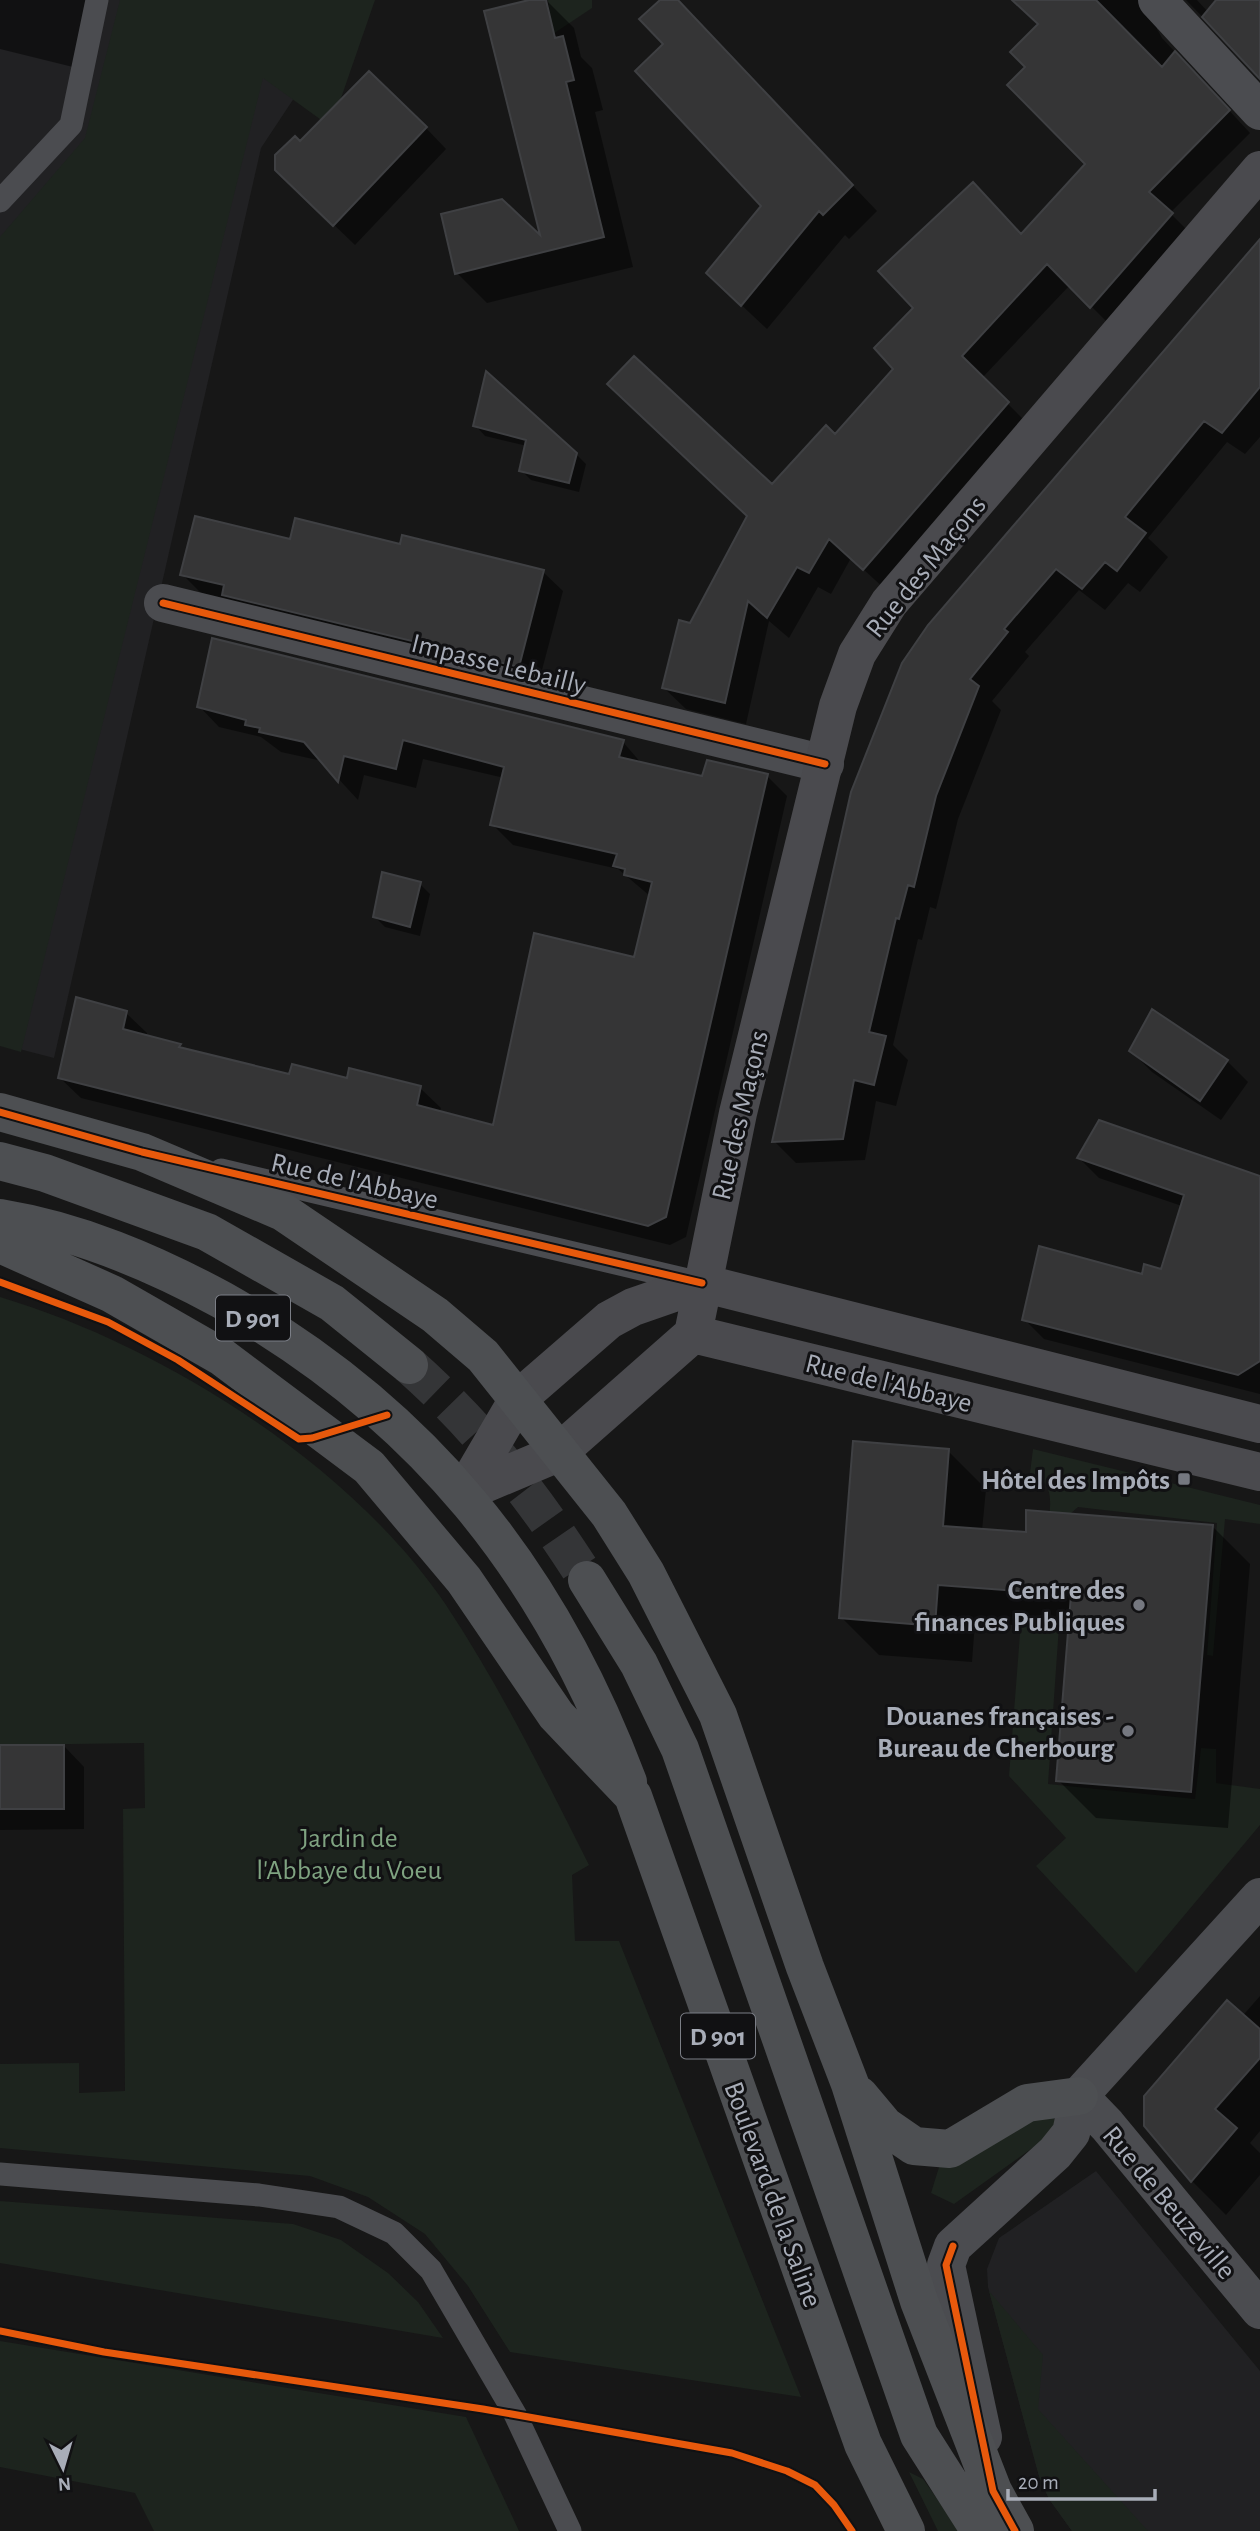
<svg xmlns="http://www.w3.org/2000/svg" width="1260" height="2531" font-family="'Alegreya Sans',sans-serif">
	<rect width="100%" height="100%" fill="#171717"/>
	<path fill="#212123" d="M0,0H359L261,148L54,1058L0,1044Z
		M1096,2171L1260,2371V2531H1072L1049,2499L1039,2476L988,2287L987,2269L999,2238Z"/>
	<path fill="#1d241e" d="M120,0H375L331,127L263,78L21,1052L0,1046V237L85,138Z
		M548,0H592V8L553,34Z
		M0,1297C161,1345 351,1464 446,1605C501,1688 544,1776 589,1865L572,1875L575,1941H619L801,2397L510,2352L468,2286L425,2234L368,2197L310,2176L0,2148V2064L79,2063V2093L125,2091L123,1809L145,1808L144,1743L0,1745Z
		M1033,1449L1260,1505V1524L1225,1519L1213,1656L1207,1655L1217,1523L1078,1507L1046,1535C1050,1511 1058,1482 1030,1473Z
		M1021,1621L1059,1626L1048,1784L1195,1799L1201,1748L1216,1749V1783L1260,1789V1825L1136,1973L1036,1866L1066,1838L1009,1776Z
		M1052,2116L1057,2121L1056,2131L954,2204L931,2193L940,2164L956,2166L1038,2117Z
		M0,2201L293,2224L341,2240L388,2273L418,2302L443,2338L0,2263Z
		M989,2291L1043,2355L1038,2409L1148,2531H1072L1049,2499L1039,2476Z
		M0,2341L466,2417L519,2531H154L135,2493L0,2467Z
		M909,2472L923,2479L960,2531H938Z"/>
	<path fill="#0007" d="M0,0H99L81,69L0,49Z
		M537,0H546L574,28L581,57L592,68L603,110L595,112L633,267L487,303L457,273L543,241Z
		M662,0H676L877,211L849,239L845,235L767,329L734,298L763,206L665,44Z
		M1014,0H1174L1157,16V29L1162,38L1250,133L1170,213L1193,236L1113,328L1070,285L982,378L1029,425L886,590L851,558L831,594L818,587L789,638L769,621L746,724L686,709L664,688L691,625L772,487L835,436L1088,164L1028,67L1040,25Z
		M1186,0H1197L1208,12L1218,0H1260V76Z
		M426,128L446,149L355,245L277,170L300,143Z
		M1260,243V437L1245,454L1227,442L1148,538L1168,557L1140,592L1128,583L1105,610L1079,590L1025,652L1029,656L992,701L1001,710L958,819L936,909L930,907L922,940L918,939L893,1045L908,1060L896,1106L876,1101L865,1160L796,1163L774,1141L853,792Z
		M475,425L576,454L586,464L579,492L531,480L521,470L527,446L485,436Z
		M401,546L543,572L563,591L538,685L202,594L182,574Z
		M199,706L623,742L642,764L704,778L767,776L787,796L686,1237L670,1245L81,1098L60,1078L126,1013L147,1033L146,1037L180,1045L185,1050L290,1077L420,1088L441,1108L439,1113L494,1127L636,959L650,896L618,869L513,845L492,824L503,780L500,777L423,759L416,788L364,775L358,800L322,761L281,752L261,737L219,727Z
		M420,884L430,894L420,936L385,927L375,917Z
		M1131,1051L1227,1061L1248,1082L1221,1120L1152,1072Z
		M1079,1158L1260,1177V1394L1044,1339L1024,1319L1162,1271L1182,1206L1099,1178Z
		M948,1451L986,1489L982,1531L1027,1534L1213,1527L1250,1564L1228,1828L1096,1818L1058,1780L1070,1629L975,1622L972,1662L879,1655L841,1617Z
		M64,1746L84,1767V1829L0,1830V1747Z
		M1260,1996V2131L1250,2143L1260,2153V2175L1226,2215L1192,2181L1146,2126Z"/>
	<path fill="#353536" stroke="#3f4043" stroke-width="2" d="M529,0H546L555,38L563,36L574,80L566,82L604,237L455,274L441,214L502,199L540,235L484,11Z
		M660,0H678L853,185L823,215L819,211L741,306L706,273L761,206L635,71L663,44L639,19Z
		M1012,0H1096L1162,67L1175,51L1230,110L1149,192L1173,213L1090,308L1047,264L962,356L1009,402L863,570L829,539L809,573L797,567L767,618L748,601L725,703L662,688L679,620L690,623L747,516L607,384L634,356L772,484L826,425L835,434L893,369L874,348L913,308L878,271L973,182L1021,234L1085,164L1007,85L1025,67L1010,52L1038,24Z
		M1216,0H1260V79L1202,17Z
		M369,71L427,127L333,226L275,170V155L295,136L300,141Z
		M1260,239V387L1222,433L1204,421L1125,517L1146,533L1117,571L1105,562L1082,589L1056,569L1004,629L1008,632L970,679L979,686L936,796L914,887L908,885L899,919L896,918L869,1032L886,1036L874,1085L854,1080L843,1139L772,1142L851,792L902,663L928,625Z
		M486,371L577,453L569,483L519,471L526,440L473,426Z
		M195,516L290,539L295,518L400,544L402,535L544,570L519,667L222,595L224,585L180,575Z
		M212,638L624,740L619,757L702,776L707,760L768,774L666,1217L648,1226L58,1078L76,997L127,1011L123,1029L181,1044L179,1047L289,1074L292,1064L347,1078L349,1068L421,1086L417,1105L493,1125L534,933L634,957L652,882L624,875L625,869L613,866L617,854L490,825L504,767L403,740L396,769L344,756L338,782L304,742L259,732L260,728L245,725L246,720L197,707Z
		M382,872L421,882L410,927L373,917Z
		M1152,1009L1228,1060L1200,1101L1129,1051Z
		M1099,1120L1260,1176V1361L1238,1375L1022,1320L1039,1246L1142,1274L1144,1264L1161,1269L1184,1195L1077,1158Z
		M853,1441L949,1449L943,1526L1026,1532V1510L1213,1525L1191,1792L1056,1781L1071,1595L938,1585L935,1626L839,1618Z
		M0,1745H64V1809H0Z
		M1227,2000L1260,2029V2058L1215,2109L1237,2128L1191,2182L1144,2126V2096Z"/>
	<g fill="none" stroke-linecap="round" stroke-linejoin="round">
		<path stroke="#343537" stroke-width="38" stroke-dasharray="38 19" stroke-linecap="butt" d="M409,1365C481,1429 535,1498 587,1580"/>
		<path stroke="#4b4c50" stroke-width="23" d="M0,201L71,125L97,0
			M221,1170L696,1282
			M0,2174L259,2195L339,2207L394,2233L431,2270L515,2414L570,2531"/>
		<path stroke="#4b4c50" stroke-width="38" d="M1157,0L1260,111
			M163,603L825,764
			M1079,2096L1107,2125L1260,2310
			M983,2437L946,2265L953,2246L1055,2153L1071,2133L1079,2096L1260,1897"/>
		<path stroke="#4a4a4e" stroke-width="38" d="M693,1334L738,1113L838,706L857,654L889,603L1260,170
			M693,1334L1260,1472
			M463,1493L518,1399L609,1320L633,1307L702,1283L1260,1424
			M463,1493L558,1453L693,1334"/>
		<path stroke="#4d4f52" stroke-width="38" d="M0,1112L142,1152L283,1212L435,1315L483,1356L609,1514L646,1573L718,1715L805,1967L850,2084L919,2301L993,2491L1015,2531
			M0,1161L45,1173L207,1232L332,1303L409,1365
			M0,1218C79,1231 152,1262 222,1300C421,1412 548,1569 628,1782
			M0,1244L112,1294L222,1357L369,1467L464,1580L556,1715L633,1796L863,2444L906,2531
			M587,1580L639,1664L680,1749L919,2435L980,2531
			M859,2095L885,2126L914,2146L950,2149L1027,2103L1079,2096"/>
		<g stroke="#111113" stroke-width="11">
			<path id="cycleway" d="M163,603L825,764
				M0,1112L142,1152L702,1283
				M0,1282L108,1322L178,1360L299,1439L312,1438L387,1415
				M953,2246L946,2265L993,2491L1015,2531
				M0,2331L104,2352L483,2409L732,2453L787,2471L815,2485L834,2505L852,2531"/>
		</g>
		<use href="#cycleway" stroke="#e8590c" stroke-width="7"/>
	</g>
	<g fill="#757880" stroke="#111113" stroke-width="2.5">
		<rect x="1177" y="1472" width="14" height="14" rx="3.5"/>
		<circle cx="1139" cy="1605" r="7"/>
		<circle cx="1128" cy="1731" r="7"/>
	</g>
	<g text-anchor="middle" stroke-width="6" stroke-linejoin="round" paint-order="stroke">
		<g fill="#111113" stroke="#7b7e86" stroke-width="2">
			<rect x="216" y="1295.5" width="74" height="45" rx="5"/>
			<rect x="681" y="2013.5" width="74" height="45" rx="5"/>
		</g>
		<g font-size="26" font-weight="bold" fill="#a8adb8">
			<text x="253" y="1327">D 901</text>
			<text x="718" y="2045">D 901</text>
		</g>
		<g font-size="28" fill="#a8adb8" stroke="#111113">
			<text transform="translate(925 566) rotate(-51)" y="10">Rue des Maçons</text>
			<text transform="translate(499 663) rotate(14)" y="10">Impasse Lebailly</text>
			<text transform="translate(739 1115) rotate(-77)" y="10">Rue des Maçons</text>
			<text transform="translate(355 1180) rotate(13)" y="10">Rue de l'Abbaye</text>
			<text transform="translate(889 1382) rotate(14)" y="10">Rue de l'Abbaye</text>
			<text transform="translate(774 2194) rotate(70)" y="10">Boulevard de la Saline</text>
			<text transform="translate(1170 2202) rotate(50)" y="10">Rue de Beuzeville</text>
		</g>
		<g font-size="28" font-weight="bold" fill="#a8adb8" stroke="#111113" text-anchor="end">
			<text x="1170" y="1489">Hôtel des Impôts</text>
			<text x="1125" y="1599">Centre des<tspan x="1125" dy="32">finances Publiques</tspan></text>
			<text x="1114" y="1725">Douanes françaises -<tspan x="1114" dy="32">Bureau de Cherbourg</tspan></text>
		</g>
		<g font-size="28" fill="#7fa381" stroke="#111113">
			<text x="349" y="1847">Jardin de<tspan x="349" dy="32">l'Abbaye du Voeu</tspan></text>
		</g>
	</g>
	<g transform="translate(63 2468) rotate(175)" stroke="#111113" stroke-width="5" paint-order="stroke">
	<path d="M0-5L12 26L0 18L-12 26Z" fill="#a8adb8"/>
	<text y="-10" font-size="19" font-weight="bold" text-anchor="middle" fill="#a8adb8">N</text>
	</g>
	<path d="M1008 2489v10h147v-10" fill="none" stroke="#a8adb8" stroke-width="3.5"/>
	<text x="1018" y="2489" font-size="21" fill="#a8adb8" stroke="#111113" stroke-width="5" paint-order="stroke">20 m</text>
</svg>
